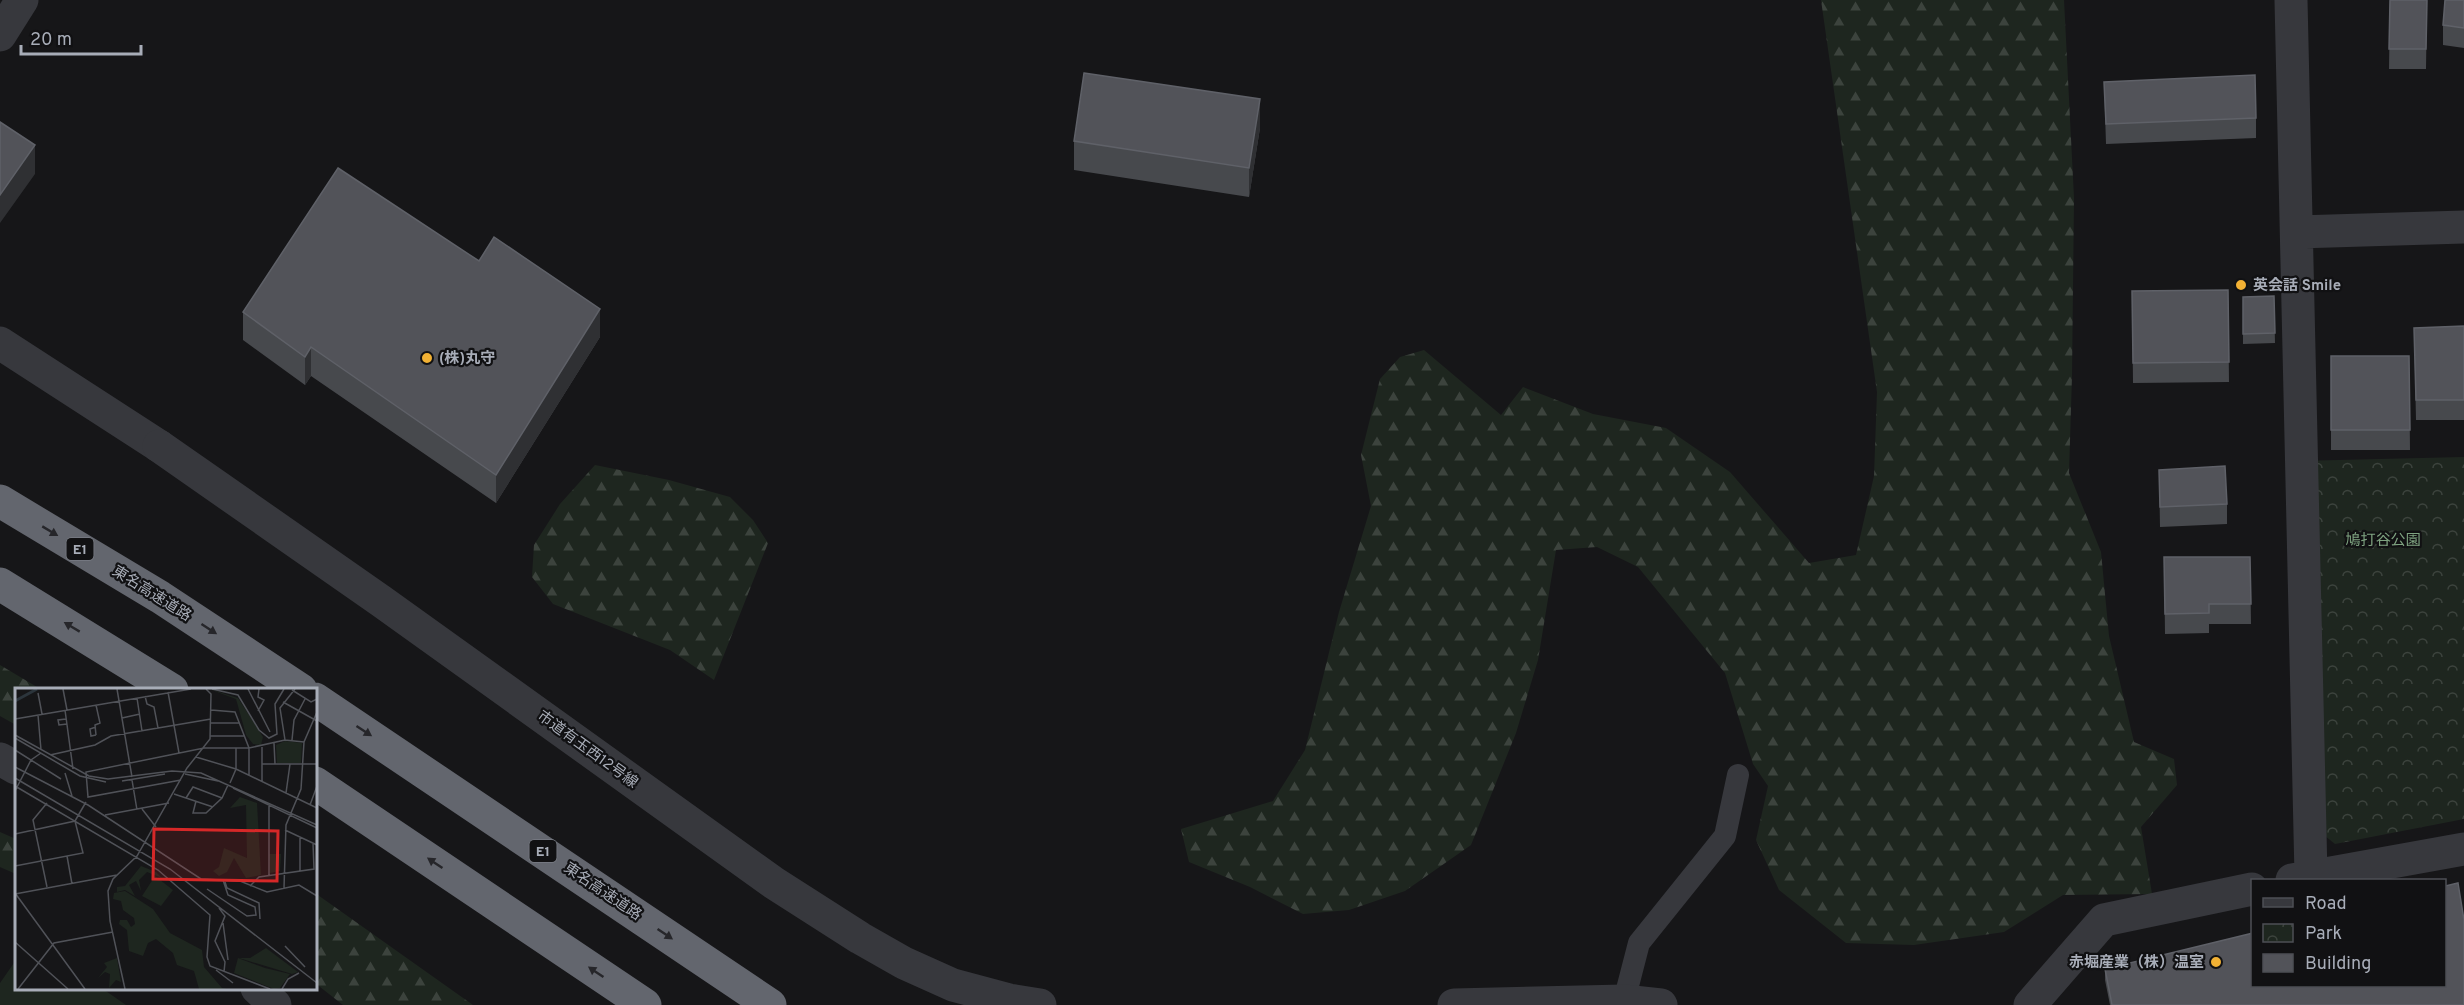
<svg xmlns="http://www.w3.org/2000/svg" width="2464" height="1005" font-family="Overpass,'Noto Sans JP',sans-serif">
	<defs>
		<pattern id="forest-firs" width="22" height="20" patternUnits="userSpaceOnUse" patternTransform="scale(1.5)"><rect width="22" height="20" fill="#1e261f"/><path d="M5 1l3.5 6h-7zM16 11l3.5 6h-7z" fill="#3c433d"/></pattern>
		<pattern id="park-crowns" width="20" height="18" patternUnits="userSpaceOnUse" patternTransform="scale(1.5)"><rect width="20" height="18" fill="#1e261f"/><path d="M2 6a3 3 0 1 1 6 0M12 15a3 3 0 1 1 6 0" fill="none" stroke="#3c433d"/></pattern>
	</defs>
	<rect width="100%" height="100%" fill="#161618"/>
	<path fill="#1e261f" d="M16,960V988L103,989L126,1005H0V983Z"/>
	<path fill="url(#forest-firs)" d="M1821,0H2064L2074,198L2072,376L2069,473L2101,552L2109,636L2134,742L2174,759L2177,785L2141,827L2152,894L2063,895L2004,932L1914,945L1846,943L1779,890L1756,840L1768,786L1753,764L1725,673L1638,567L1597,547L1556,550L1538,660L1516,733L1471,845L1405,891L1349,910L1303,914L1250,887L1189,862L1181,829L1273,801L1305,750L1339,612L1371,506L1361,455L1380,379L1400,357L1424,350L1501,415L1523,387L1593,414L1666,428L1730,472L1809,563L1856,555L1874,476L1877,392Z
		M595,465L669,480L730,497L753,520L768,543L714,680L670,650L553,604L532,577L534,545L560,504Z
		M0,665L42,690H16V725L0,716Z
		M0,832L16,839V874L0,867Z
		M315,893L473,1005H343L315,983Z"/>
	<path fill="url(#park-crowns)" d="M2464,457V819L2335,844L2313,826L2298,461Z"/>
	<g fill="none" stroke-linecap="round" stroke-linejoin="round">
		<path stroke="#37383d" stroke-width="22" d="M1624,1001L1639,943L1725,836L1738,775"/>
		<path stroke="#37383d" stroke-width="33" d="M2291,0L2311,876
			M0,35L22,0
			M2297,232L2464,227
			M0,343L159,446
			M2292,880L2464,849
			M2030,1005L2104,920L2252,889"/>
		<path stroke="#37383d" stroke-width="33" d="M159,446L381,601L774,883L860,938L904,963L953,985L1009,1000L1040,1005
			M0,759L16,768
			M257,988L275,1005
			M1454,1005L1624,1001L1661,1005"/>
		<path stroke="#63666e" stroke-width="33" d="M0,501L160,597L301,690
			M0,584L172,690
			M315,699L770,1005
			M315,783L645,1005"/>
	</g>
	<path fill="#47494d" d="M2390,0H2427L2426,69H2389Z
		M2464,0V48L2443,45V25Z
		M2104,82L2256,118V138L2106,144Z
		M1260,128L1249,197L1074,170V141Z
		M479,261L600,337L496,503L311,376L305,385L243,340V312Z
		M2228,290L2229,382L2133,383L2132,291Z
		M2274,296L2275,343L2243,344V297Z
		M2464,326V420H2416L2414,328Z
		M2331,356H2409L2410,450H2331Z
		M2159,470L2227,504V524L2160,527Z
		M2164,557H2250L2251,624H2209V633L2165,634Z
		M2105,969L2464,1005H2110L2105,980Z"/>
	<path fill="#2f3033" d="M1260,99V128L1249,197V168Z
		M35,145V174L0,223V195Z
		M600,309V337L496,503V475Z
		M311,347V376L305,385V357Z"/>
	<path fill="#525359" stroke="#5f6168" stroke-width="1.5" d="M2390,0H2427L2426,49H2389Z
		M2445,0H2464V28L2443,25Z
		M1084,73L1260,99L1249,168L1074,141Z
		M2255,75L2256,118L2106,124L2104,82Z
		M0,122L35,145L0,195Z
		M338,168L479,261L494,237L600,309L496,475L311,347L305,357L243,312Z
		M2228,290L2229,362L2133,363L2132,291Z
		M2274,296L2275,333L2243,334V297Z
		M2464,326V400H2416L2414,328Z
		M2331,356H2409L2410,430H2331Z
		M2225,466L2227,504L2160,507L2159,470Z
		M2164,557H2250L2251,604H2209V613L2165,614Z
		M2458,883L2464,920V1005H2112L2105,969L2253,933V986H2445V886Z"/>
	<defs><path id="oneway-solid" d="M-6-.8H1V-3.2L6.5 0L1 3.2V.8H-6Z" transform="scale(1.5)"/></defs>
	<g fill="#26262a">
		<use href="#oneway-solid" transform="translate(50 531) rotate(31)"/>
		<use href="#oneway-solid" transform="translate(72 627) rotate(-149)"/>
		<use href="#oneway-solid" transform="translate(209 629) rotate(33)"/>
		<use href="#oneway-solid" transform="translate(364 731) rotate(33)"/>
		<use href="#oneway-solid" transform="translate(435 863) rotate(-146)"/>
		<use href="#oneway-solid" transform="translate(665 934) rotate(34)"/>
		<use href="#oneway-solid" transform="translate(596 972) rotate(-146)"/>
	</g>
	<g fill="#f2b134" stroke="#111113" stroke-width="2">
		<circle cx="2241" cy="285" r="6"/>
		<circle cx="427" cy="358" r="6"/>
		<circle cx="2216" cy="962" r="6"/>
	</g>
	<g text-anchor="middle" stroke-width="4.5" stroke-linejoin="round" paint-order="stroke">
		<g fill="#111113" stroke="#7b7e86" stroke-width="1.5">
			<rect x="66.5" y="538" width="27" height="22" rx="4.5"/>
			<rect x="529.5" y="840" width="27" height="22" rx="4.5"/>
		</g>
		<g font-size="14" font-weight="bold" fill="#a8adb8">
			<text x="80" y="554">E1</text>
			<text x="543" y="856">E1</text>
		</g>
		<g font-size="15" font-weight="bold" fill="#a8adb8" stroke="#111113" text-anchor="start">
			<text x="2253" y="290">英会話 Smile</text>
			<text x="439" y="363">(株)丸守</text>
			<text x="2204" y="967" text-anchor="end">赤堀産業（株）温室</text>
		</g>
		<g font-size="15" fill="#7fa381" stroke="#111113">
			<text x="2383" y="545">鳩打谷公園</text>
		</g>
		<g font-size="15" fill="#a8adb8" stroke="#111113">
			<text transform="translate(152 593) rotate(32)" y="5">東名高速道路</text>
			<text transform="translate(588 749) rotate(36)" y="5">市道有玉西12号線</text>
			<text transform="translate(603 891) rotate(34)" y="5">東名高速道路</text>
		</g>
	</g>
	<g transform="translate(15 688)">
		<rect width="302" height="302" fill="#161618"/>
		<path d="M140,188L158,202L146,218L127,208Z" fill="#1e261f"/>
		<path d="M194,1L223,10L248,49L246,57L238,56L231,47L221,11ZM225,109L242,115L246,187L231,190L219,170L212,184L204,188L198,183L204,179L209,160L232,170L231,117L215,120ZM126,178L141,184L147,190L132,184L124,192L126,203L121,193L114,197L120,208L110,202L102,204V199L110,198ZM110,203L138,221L155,245L187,262L189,279L207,300L212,301H184L179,283L162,277L158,265L141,251L133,255L128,268L114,263L112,242L104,236L105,232H112L116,239L120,236L119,230L108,222L106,213L98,211L99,205ZM251,260L283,284L277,286L224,270H235ZM102,270L106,294L101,292L94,300L95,286L90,284L83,290L92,279L89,275Z" fill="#1e261f"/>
		<path d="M270,53L287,55L286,75H262L261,57ZM254,166H266L265,183L255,185ZM223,270L250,280L275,286L265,300L259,301L219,285Z" fill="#1e261f"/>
		<path fill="none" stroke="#2c353c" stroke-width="3" d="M0,13L22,1"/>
		<path fill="none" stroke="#505258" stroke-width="1.5" d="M48,1L52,22M102,1L117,89M197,1L223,7L244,42L254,50L262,46L260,16L269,1M233,1L255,44M277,2L296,14L302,11M153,4L164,65M23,5L27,26M130,8L132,16L139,19L143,40M122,10L127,43M268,14L302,33M50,22L58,81M196,22L220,24L234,60V87M243,23L249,12L243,9L244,1M23,27L26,62M107,30L125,26M0,31L176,1M51,31L43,32L44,37L52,36M196,35H224M81,39L75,41L76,48L81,47M0,47L74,88L93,91L157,83L186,85L302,137M81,47L80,37L85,35L81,17M195,48H229M0,50L65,88L91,94M270,52L265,20L280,1M277,52L279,32L290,11M259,55L260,76M247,59V93M0,62L46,91M35,67L80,57L96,48L196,31M181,69L221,81L302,120M247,76H302M0,79L73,117L186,191L225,193L252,204L284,197L302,208M50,85L57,108M170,86L203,93M0,90L155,181L302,295M117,92L122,122M166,92L73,109L71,84L189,60H234L270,52L289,54M107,93L150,86M215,95L221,81V60M0,98L143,182L195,227L192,269L195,278L255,301M218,100L302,140M0,103L16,72L26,65M271,105L275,76M159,106L198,119M171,110L178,99L207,110M181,113L178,125H191L207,110L213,97M32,115L18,132L32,199M254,117V187M295,117L302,98M127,121L141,139M90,127L154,115M270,142L302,157M0,146L60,133L71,114M285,149V183M52,168L57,196M0,178L68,165L60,133M210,194L212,200L244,215L245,231M235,198L244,189L299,181L298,155M269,200L271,137L286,101L289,54L302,24M192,201L232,228L241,227L240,219L213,207L208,192M0,205L70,301M0,206L102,187M204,220L210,228L200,253L210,274L209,284M208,235L213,272M0,254L53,301M270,258L290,279M201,282L218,295M3,301L39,255L98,244M110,301L95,233L93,203L98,191L122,168L172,80L195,51L196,6L191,1M267,301L273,291L284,285"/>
		<path fill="#d62828" fill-opacity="0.15" stroke="#d62828" stroke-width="3" d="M139,141L263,143L262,193L138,191Z"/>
		<rect width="302" height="302" fill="none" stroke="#a8adb8" stroke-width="3"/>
	</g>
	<rect x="2251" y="879" width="195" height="108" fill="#111113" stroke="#4d4f55" stroke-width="1.5"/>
	<rect x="2263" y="898" width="30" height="9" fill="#37383d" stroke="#4d4f55" stroke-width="1.5"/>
	<text x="2305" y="909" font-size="18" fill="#a8adb8">Road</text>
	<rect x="2263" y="924" width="30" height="18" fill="url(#park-crowns)" stroke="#4d4f55" stroke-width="1.5"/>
	<text x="2305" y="939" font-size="18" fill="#a8adb8">Park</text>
	<rect x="2263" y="954" width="30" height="18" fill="#525359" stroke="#4d4f55" stroke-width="1.5"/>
	<text x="2305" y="969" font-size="18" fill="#a8adb8">Building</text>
	<path d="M21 45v9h120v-9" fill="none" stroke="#a8adb8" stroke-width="3"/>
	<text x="30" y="45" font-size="18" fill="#a8adb8" stroke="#111113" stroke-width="4.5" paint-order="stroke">20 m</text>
</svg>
